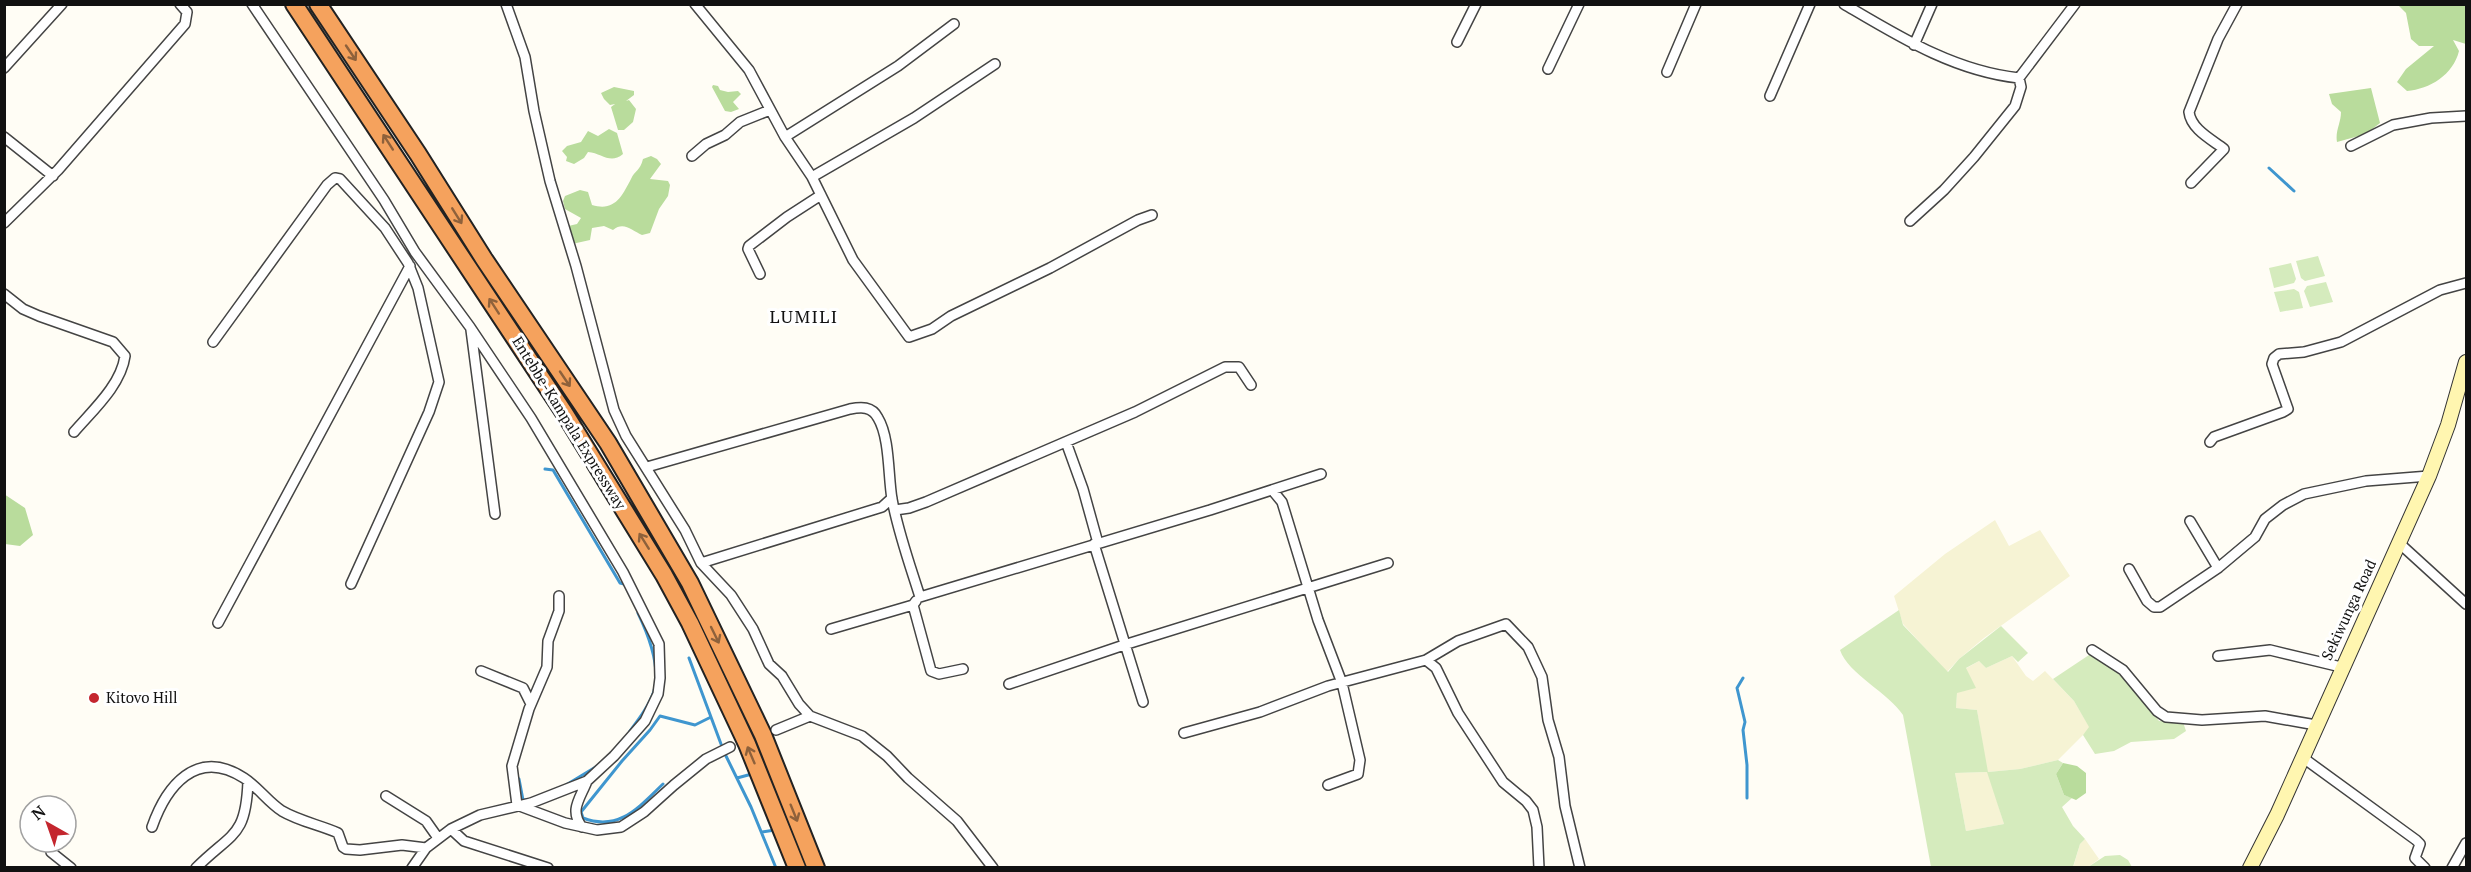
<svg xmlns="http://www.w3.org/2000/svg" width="2471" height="872" font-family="'PT Serif',serif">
	<rect width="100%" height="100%" fill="#fffdf5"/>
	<path fill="#f6f3d4" d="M1995,520L2009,546L2040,530L2070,576L1984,638L1959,659L1947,672L1903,624L1894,596L1945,554Z
		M2012,656L2026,676L2033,681L2045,671L2074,701L2090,728L2058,760L2020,769L1988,772L2004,824L1966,831L1955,773L1987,772L1977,710L1956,708L1957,693L1965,669L1979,661L1986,668Z
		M2085,839L2099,859L2088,867L2073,868L2080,844Z"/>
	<path fill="#d5ebbd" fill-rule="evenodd" d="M2318,256L2325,276L2305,281L2301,278L2296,261Z
		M2291,263L2296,279L2294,283L2274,288L2269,268Z
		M2326,282L2333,302L2310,307L2304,291L2307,286Z
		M2294,289L2299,292L2303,308L2280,312L2274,292Z
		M1899,610L1903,625L1948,672L1959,659L2001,626L2028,653L2018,662L2012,656L1986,668L1979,661L1966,668L1976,688L1957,693L1956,708L1977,710L1988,772L2020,769L2058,760L2063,763L2056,774L2064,795L2072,798L2062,807L2073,826L2085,839L2080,844L2073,867H1931L1903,715C1889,693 1848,674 1840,650ZM1987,772L2004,824L1966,831L1955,773Z
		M2092,653L2128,679L2159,721L2183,722L2186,731L2174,739L2131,742L2114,751L2095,754L2083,735L2089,727L2074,701L2053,679Z
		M2120,855L2128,860L2132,867H2088L2105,856Z"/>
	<path fill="#b9dc9c" d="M2398,5H2466V44L2453,40L2459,51C2453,75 2430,89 2407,91L2397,82L2406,69L2434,46H2419L2411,39L2406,13Z
		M713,85L718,86L720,90L728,92L738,91L741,94L733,102L739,109L731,112L725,111L712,87Z
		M614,87L634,91V95L626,101L629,100L636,109L633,122L624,130H618L611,107L615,104L610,105L604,99L601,93Z
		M2371,88L2380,123L2366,134L2337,142C2335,131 2341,123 2341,112L2332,104L2329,94Z
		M609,129L617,133L623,154C610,165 602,153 588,152L584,158L574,164L566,161L567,157L562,151L567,146L581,142L588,131L598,136Z
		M651,156L657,159L661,164L650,179L668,181L670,185L668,196L659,209L650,233L642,235C632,231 624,221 613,230L604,226L592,228L590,240L572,244L564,227L577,224L581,218L565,209L563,201L565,196L580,190L588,192L592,205C615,212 622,196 631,179C635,170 640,171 643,159Z
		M4,494L25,508L33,535L20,546L5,544Z
		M2063,763L2077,766L2086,773V793L2076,800L2064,795L2056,774Z"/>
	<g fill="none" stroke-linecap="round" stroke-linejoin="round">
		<path stroke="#3f96cf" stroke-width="3" d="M2269,168L2294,191
			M545,469L553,470L620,583L624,584
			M689,658L721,744
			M1743,678L1737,688L1745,722L1743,730L1747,765V798
			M630,731C639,719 649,706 654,691C661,667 648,634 638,613
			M726,756L751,807L776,868
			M737,778L752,774
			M519,779L523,800H527
			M663,784C639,807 619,832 583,818L581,812L622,761L650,730L660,716L695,725L709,718
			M566,785L599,765
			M762,832L775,830"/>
		<g stroke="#444" stroke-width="12">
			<path id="minor" d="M252,4L384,200L415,252L470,327L531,418L623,572L659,644L660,678L658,694L645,721L614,756L587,781L531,803L480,815L451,829L426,848L412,868
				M506,4L525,57L534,111L550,181L576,266L614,410L626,436L685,530L701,563L731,595L753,629L769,664L782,676L799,704L810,716L862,736L887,756L908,778L957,821L993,868
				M695,4L749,70L785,137L812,177L853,260L909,337L932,329L951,316L1050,268L1138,220L1152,215
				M1844,4C1900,37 1954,71 2019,78
				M1457,42L1476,4
				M1914,45L1932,4
				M4,68L62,4
				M1548,69L1579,4
				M1667,72L1696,4
				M1770,96L1810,4
				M4,137L53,176
				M785,137L898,66L954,24
				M2351,146L2393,125L2431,118L2466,116
				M692,156L706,144L725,135L740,122L770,110
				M812,177L914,118L995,64
				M2191,183L2224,149C2211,139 2191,129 2189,112L2218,39L2237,4
				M1910,221L1944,190L1974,157L2015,106L2021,87L2019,78L2075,4
				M4,223L58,170L185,24L187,12L180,4
				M760,274L748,249L749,246L787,217L821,195
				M4,294L23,309L39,316L113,342L125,356C121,385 93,410 74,432
				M471,330L495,514
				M213,342L327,185L335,178L340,179L385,228L408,263L418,288L439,382L429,412L351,584
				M1066,442L1083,489L1098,543
				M2210,442L2214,437L2283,412L2288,409L2272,364L2274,358L2279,354L2304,352L2341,342L2440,290L2466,283
				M647,467L850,409C861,407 872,406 878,418C890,438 888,476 892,499C898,532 910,565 920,597L1210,510L1321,474
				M1273,491L1282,502L1318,620L1342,683L1360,760L1358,774L1328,785
				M895,510L909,508L926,502L1135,412L1225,367H1239L1251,385
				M2190,521L2218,568
				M2398,542L2466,604
				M1094,544L1143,702
				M701,563L882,507L892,498
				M2129,569L2147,601L2154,607H2160L2218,568L2255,537L2265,519L2283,505L2304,494L2366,481L2429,476
				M559,596V611L548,641L547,667L529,709L512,766L517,805L565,823L597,830L621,827L644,812L674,785L706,759L730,747
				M913,605L931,671L939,674L963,669
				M218,623L410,266
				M831,629L913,605L916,601
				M2092,650L2123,670L2157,711L2166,717L2202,720L2265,716L2316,725
				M2218,656L2270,650L2341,667
				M1426,660L1458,641L1506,624L1528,647L1542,677L1548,720L1559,757L1565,806L1580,868
				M481,671L523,688L531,704
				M1009,684L1124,645L1388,563
				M776,730L810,716
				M1184,733L1260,712L1328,686L1426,660L1436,668L1458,713L1503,782L1526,801L1533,810L1537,827L1539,868
				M2302,757L2416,840L2420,844L2415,858L2425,868
				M386,796L426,821L438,838
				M152,827C166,787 196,747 244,778C258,787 268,802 282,811C299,821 320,825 338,833L343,847L346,849L360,850L402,845L426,848
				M582,827C569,810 580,799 587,781
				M451,829L464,841L548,868
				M51,852L71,868
				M196,868C232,832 246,838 248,781
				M2452,868L2466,843"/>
		</g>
		<g stroke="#333" stroke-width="16">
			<path id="secondary" d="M2250,868L2277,815L2429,476L2448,425L2466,362"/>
		</g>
		<g stroke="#222" stroke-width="20">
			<path id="motorway" d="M294,4L565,414L664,575L690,623L747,744L797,868
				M318,4L418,154L484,259L608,443L690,583L763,735L816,868"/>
		</g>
		<use href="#minor" stroke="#fff" stroke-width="9"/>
		<use href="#secondary" stroke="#fff6b0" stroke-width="14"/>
		<use href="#motorway" stroke="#f5a25d" stroke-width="16"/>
	</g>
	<defs><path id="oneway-shaft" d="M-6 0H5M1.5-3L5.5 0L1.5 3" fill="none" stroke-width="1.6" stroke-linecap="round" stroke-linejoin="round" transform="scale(1.5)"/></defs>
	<g stroke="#8e613b">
		<use href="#oneway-shaft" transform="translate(351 53) rotate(56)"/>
		<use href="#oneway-shaft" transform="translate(388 142) rotate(-123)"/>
		<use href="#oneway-shaft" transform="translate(457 216) rotate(58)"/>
		<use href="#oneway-shaft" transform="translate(494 306) rotate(-123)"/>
		<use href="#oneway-shaft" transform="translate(565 379) rotate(56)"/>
		<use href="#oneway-shaft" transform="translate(644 541) rotate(-122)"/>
		<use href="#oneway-shaft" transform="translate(715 635) rotate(64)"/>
		<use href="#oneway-shaft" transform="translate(751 755) rotate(-113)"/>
		<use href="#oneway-shaft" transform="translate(794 813) rotate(68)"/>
	</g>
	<circle fill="#c4262e" stroke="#fff" stroke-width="2" cx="94" cy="698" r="6"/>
	<g text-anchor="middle" stroke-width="6" stroke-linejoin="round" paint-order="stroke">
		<g font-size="15" fill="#111" stroke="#fff">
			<text transform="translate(569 423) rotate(58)" y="5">Entebbe-Kampala Expressway</text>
			<text transform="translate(2349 610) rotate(-65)" y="5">Sekiwunga Road</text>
		</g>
		<g font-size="15" fill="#111" stroke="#fff" text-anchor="start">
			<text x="106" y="703">Kitovo Hill</text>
		</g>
		<g font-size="18" letter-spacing="1.5" fill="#111" stroke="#fff">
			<text x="804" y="323">LUMILI</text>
		</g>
	</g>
	<rect width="2471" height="872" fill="none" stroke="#111111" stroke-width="12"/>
	<g transform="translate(48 824) rotate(320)"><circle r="28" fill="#ffffff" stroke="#a0a0a0" stroke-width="1.5"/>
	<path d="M0-4.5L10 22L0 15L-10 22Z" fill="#c4262e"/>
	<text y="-9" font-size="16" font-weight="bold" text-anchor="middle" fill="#111111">N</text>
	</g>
</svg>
